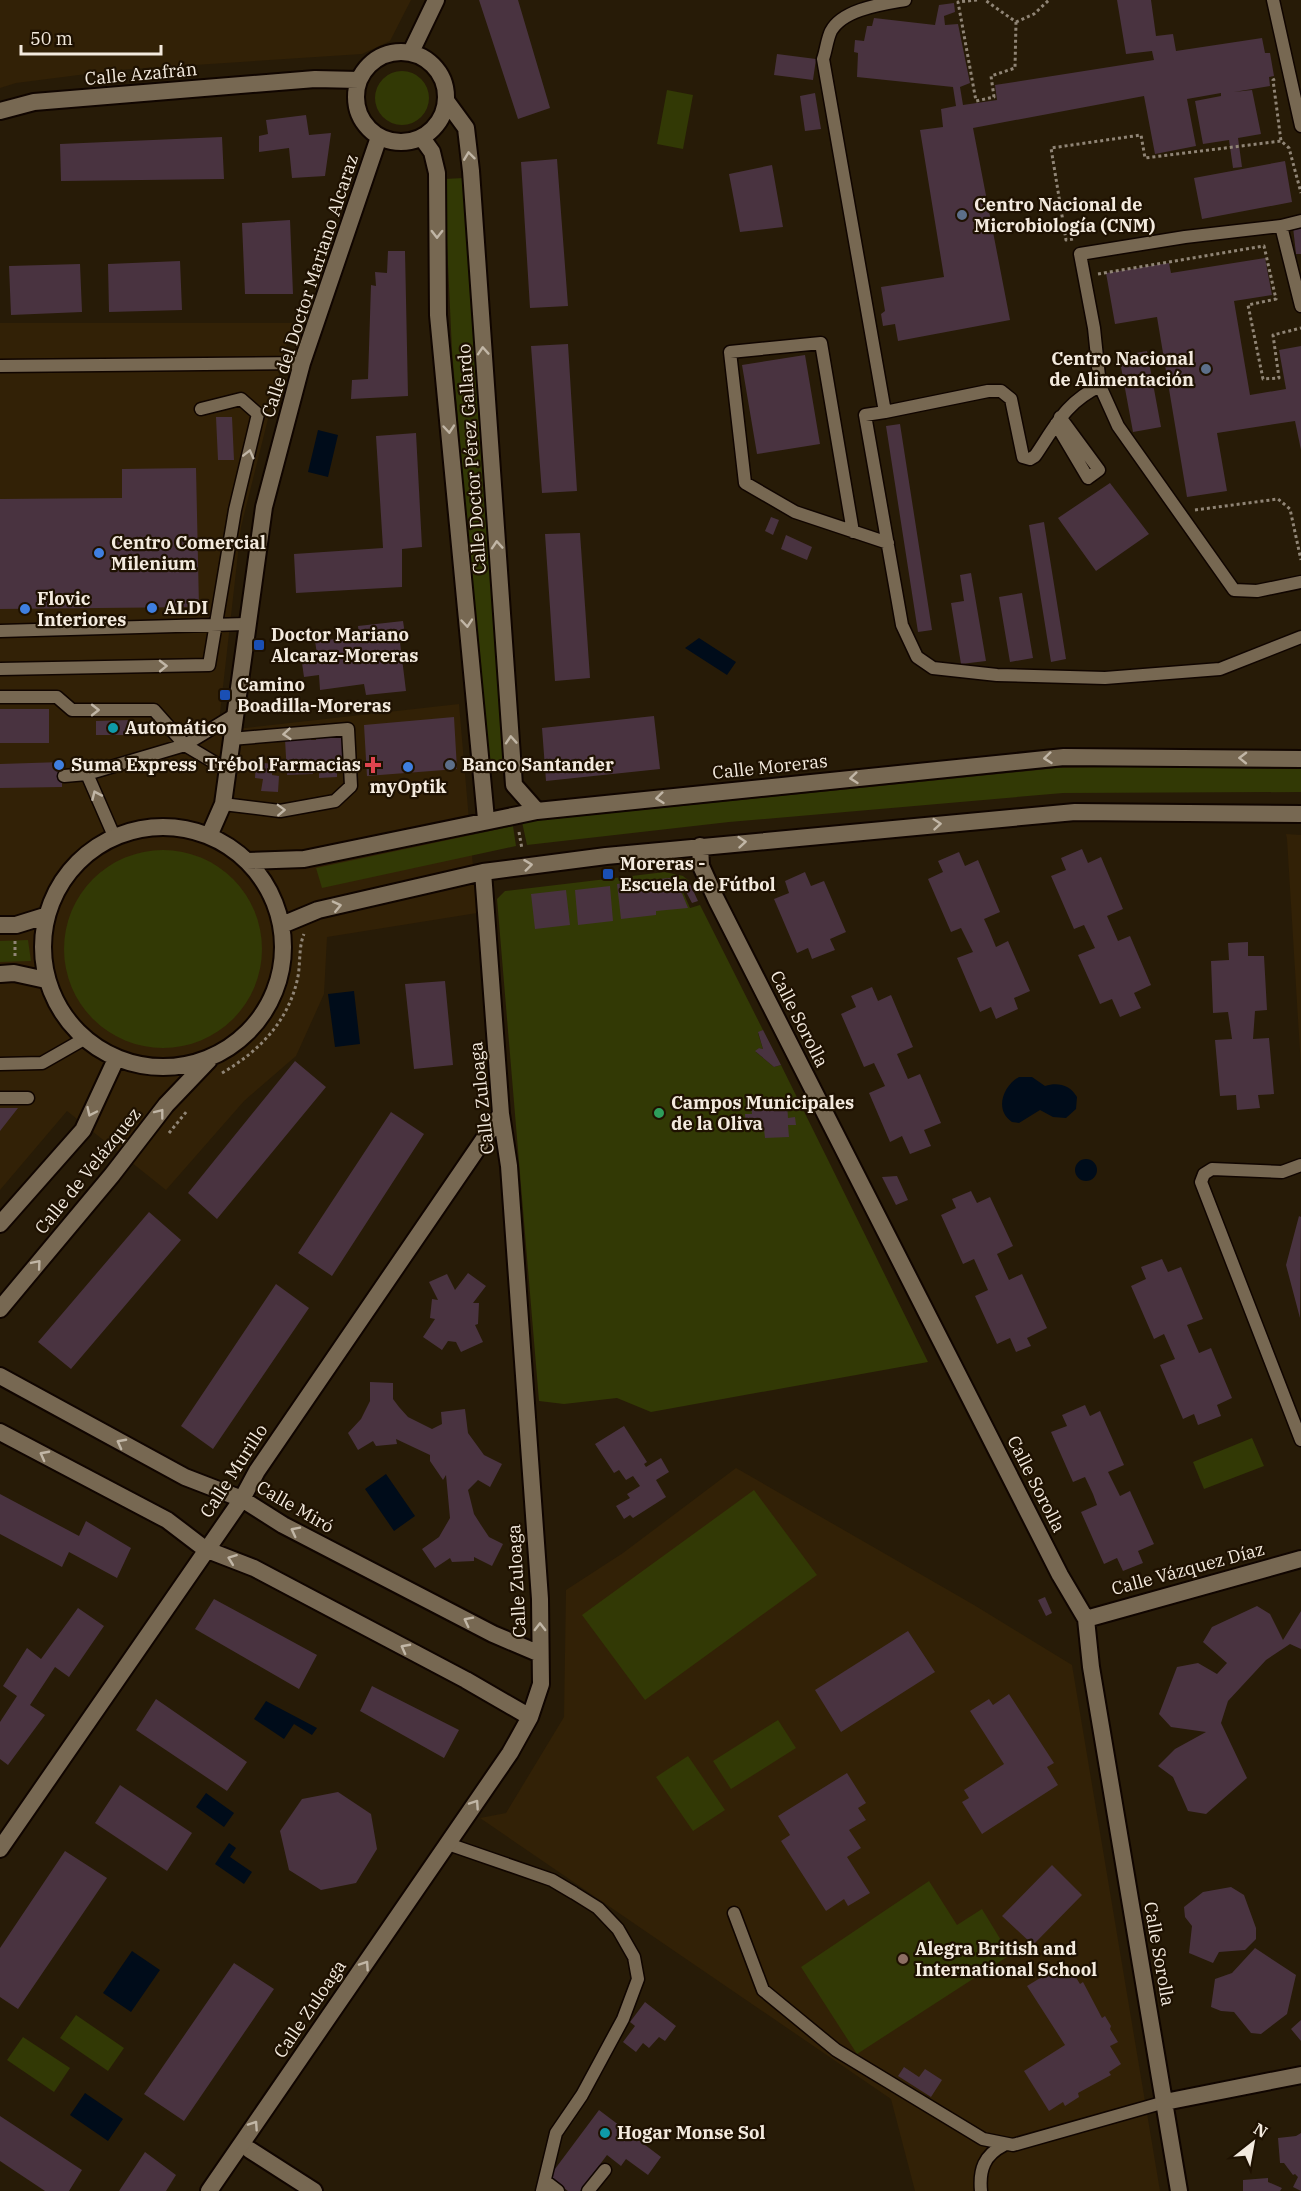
<svg xmlns="http://www.w3.org/2000/svg" width="1301" height="2191" font-family="'IBM Plex Serif',serif">
	<rect width="100%" height="100%" fill="#271b07"/>
	<path fill="#322106" d="M0,0H411L390,41L362,54L118,70L16,83L0,88Z
		M0,323H292L241,527L218,731L459,704L477,913L327,937L324,994L296,1056L244,1101L166,1190L67,1111L0,1190Z
		M1286,834L1301,835V1068L1287,839Z
		M736,1468L974,1605L1072,1665L1160,2191H915L891,2099L480,1818L506,1813L564,1717L566,1590L623,1553Z"/>
	<path fill="#323905" d="M375 98a27 27 0 1 1 54 0a27 27 0 1 1-54 0Z
		M667,90L693,95L683,149L657,144Z
		M464,178L506,772H488L452,351L444,179Z
		M1128,767L1301,769V792L1063,793L729,822L527,845L522,822L1057,768Z
		M513,826L516,846L322,888L316,868Z
		M64 949a99 99 0 1 1 198 0a99 99 0 1 1-198 0Z
		M665,872L683,876L689,881L680,885L690,908L700,905L763,1030L758,1033L763,1049L759,1048L756,1052L774,1067L781,1065L928,1362L651,1412L617,1398L564,1404L539,1401L497,899L505,891Z
		M28,940L31,961L0,962V941Z
		M1252,1438L1264,1466L1204,1489L1193,1462Z
		M754,1490L817,1575L645,1700L582,1615Z
		M778,1720L796,1748L731,1789L713,1761Z
		M688,1756L725,1810L693,1831L656,1777Z
		M929,1881L957,1925L982,1909L1010,1955L857,2054L801,1967Z
		M76,2015L124,2048L108,2071L60,2038Z
		M23,2037L70,2068L54,2092L7,2060Z"/>
	<path fill="#000c1a" d="M318,430L338,435L328,477L308,472Z
		M699,638L736,662L727,675L685,648Z
		M354,991L360,1044L335,1047L328,994Z
		M1019,1077H1032L1045,1086C1058,1082 1070,1085 1077,1097L1076,1109L1066,1118L1053,1117L1040,1110L1019,1123L1012,1122C994,1110 1003,1086 1019,1077Z
		M1075 1170a11 11 0 1 1 22 0a11 11 0 1 1-22 0Z
		M386,1474L415,1516L394,1531L365,1489Z
		M266,1701L317,1728L312,1735L294,1724L284,1739L254,1719Z
		M206,1793L234,1813L224,1827L196,1807Z
		M229,1843L236,1848L230,1857L252,1872L244,1884L215,1864Z
		M132,1951L160,1970L131,2012L103,1993Z
		M85,2093L123,2119L108,2141L70,2115Z"/>
	<path fill="#493340" d="M479,0H518L550,108L518,119Z
		M1117,0H1151L1156,36L1173,34L1176,51L1262,38L1265,53H1270L1274,76L1269,77L1270,86L1234,92L1252,90L1261,134L1238,138L1242,167L1233,168L1229,140L1203,144L1195,101L1221,96V93L1187,99L1196,146L1155,154L1144,96L973,128L1010,320L898,341L895,324L883,326L881,314L885,311L881,287L944,277L920,130L943,127L941,109L956,106L953,87L857,77L858,53L854,52L855,40L864,41L867,26H872L874,18L935,25L939,5L954,3L955,12L944,16L945,25L958,24L970,83L960,87L963,105L997,100L995,85L1154,60L1152,51L1126,54Z
		M777,54L816,59L813,80L774,75Z
		M815,93L821,129L805,131L800,96Z
		M306,115L309,135L331,133L325,176L292,178L289,148L259,152V136L268,134L266,120Z
		M222,137L224,179L61,181L60,144Z
		M557,159L568,306L530,308L521,162Z
		M1285,161L1292,202L1202,219L1194,178Z
		M772,165L783,227L740,232L729,174Z
		M290,220L293,294H245L242,223Z
		M1301,226V254H1296L1293,227Z
		M388,251H405L408,396L351,399L352,380L368,379L371,285L376,286L375,272L387,273Z
		M1265,258L1272,295L1234,301L1250,395L1286,389L1279,350L1301,346V450L1295,421L1217,433L1227,491L1187,497L1157,317L1115,324L1106,273L1169,263L1171,273Z
		M180,261L182,310L109,312L108,264Z
		M80,264L82,312L11,315L9,266Z
		M568,344L577,491L542,493L531,346Z
		M1147,351L1161,427L1133,432L1119,356Z
		M805,355L820,444L757,454L742,365Z
		M216,417H232L234,460H218Z
		M900,424L932,630L918,632L886,426Z
		M416,433L422,547L402,549V587L296,593L294,554L383,548L376,436Z
		M196,468L199,607L0,609V499L122,498V469Z
		M1110,483L1149,534L1096,571L1058,518Z
		M771,517L779,520L773,535L765,531Z
		M1044,522L1066,659L1051,662L1029,525Z
		M580,533L590,678L555,681L545,534Z
		M786,535L812,547L807,560L781,549Z
		M971,573L986,661L961,664L951,603L964,601L960,575Z
		M1022,593L1033,658L1010,662L999,597Z
		M403,621L406,641L400,642L406,691L366,695L364,684L320,690L319,675L304,677L301,656L317,654L315,641L359,637L358,626Z
		M0,709H49V743H0Z
		M654,716L660,769L546,781L542,728Z
		M454,717L457,769L367,776L364,725Z
		M130,720L131,735H96V721Z
		M335,734L346,735L345,768L337,769V777L319,778V770L313,771V774L287,775L285,739L311,737V740H316V735H324L325,737L335,736Z
		M62,762V787L0,788V764Z
		M256,762L273,764L272,775L279,776L278,792L261,791L263,779L255,778Z
		M1082,849L1088,863L1101,857L1123,909L1107,916L1118,941L1130,936L1151,985L1134,993L1141,1008L1120,1017L1112,999L1100,1004L1078,955L1095,948L1084,925L1074,929L1051,876L1066,870L1061,858Z
		M959,852L965,866L978,860L1000,912L984,919L989,930L996,947L1008,941L1030,991L1014,998L1018,1009L996,1019L991,1007L980,1012L957,958L973,952L961,928L951,932L928,879L943,872L938,861Z
		M805,872L811,886L824,881L846,932L830,939L835,950L812,959L808,948L797,953L774,899L789,893L785,881Z
		M669,878L677,881L688,908L656,911V915L621,919L617,884Z
		M690,884L698,901L692,903L684,888Z
		M610,886L613,921L578,925L575,890Z
		M566,890L570,925L535,929L531,894Z
		M1248,942V956H1264L1267,1010L1255,1011L1253,1039L1269,1038L1274,1094L1258,1095L1260,1108L1237,1110L1236,1095L1220,1096L1215,1040L1232,1039L1228,1012L1213,1013L1211,961L1229,960L1228,943Z
		M445,981L453,1065L414,1069L405,984Z
		M872,987L878,1001L891,995L913,1047L897,1054L908,1079L920,1074L941,1123L924,1130L931,1146L910,1154L902,1136L890,1142L869,1093L885,1086L874,1063L864,1067L841,1014L856,1007L851,996Z
		M763,1030L781,1065L774,1067L755,1051L759,1048L763,1049L758,1032Z
		M295,1061L326,1087L217,1219L188,1193Z
		M787,1103L788,1118L795,1117L796,1125H788L789,1137L765,1138L764,1129L746,1130L745,1114H752L751,1106Z
		M0,1108H18L0,1131Z
		M391,1112L424,1134L332,1276L298,1253Z
		M897,1176L908,1200L896,1205L882,1177Z
		M971,1191L977,1203L990,1197L1013,1246L997,1254L1009,1280L1022,1274L1047,1328L1027,1338L1031,1346L1016,1352L1010,1338L997,1344L975,1296L988,1290L974,1259L963,1264L941,1215L956,1208L952,1199Z
		M149,1212L181,1240L71,1369L38,1342Z
		M1299,1216L1301,1217L1300,1318L1286,1265Z
		M1162,1259L1168,1272L1181,1267L1203,1319L1187,1325L1192,1337L1199,1353L1211,1348L1232,1398L1217,1405L1221,1416L1198,1425L1194,1414L1183,1419L1160,1365L1175,1359L1164,1334L1154,1339L1131,1286L1146,1279L1141,1267Z
		M468,1273L486,1286L473,1303H479L478,1324L475,1325L483,1342L461,1352L456,1342L448,1341L442,1350L423,1337L435,1319L430,1318L432,1299L438,1300L429,1282L447,1274L455,1290Z
		M276,1284L309,1308L213,1449L181,1426Z
		M370,1382L393,1383V1399L399,1407L408,1417L432,1429L442,1424L441,1412L465,1409L468,1433L484,1455L502,1464L490,1487L478,1480L468,1490L474,1514L481,1525L489,1537L503,1544L492,1566L474,1557V1561L452,1562L450,1558L435,1568L422,1549L439,1537L450,1518L446,1475L443,1480L430,1461V1455L396,1439L397,1444L376,1446L373,1441L358,1450L348,1433L361,1419L370,1401Z
		M1085,1405L1090,1416L1100,1411L1124,1465L1108,1472L1120,1496L1130,1491L1154,1544L1138,1551L1143,1563L1123,1571L1117,1558L1104,1564L1081,1512L1097,1505L1093,1494L1085,1477L1073,1482L1051,1432L1067,1426L1062,1415Z
		M624,1426L647,1462L644,1464L646,1467L661,1458L669,1472L656,1480L666,1497L633,1518L630,1515L624,1519L616,1506L630,1498L627,1494L640,1486L633,1476L626,1480L619,1470L614,1473L595,1444Z
		M0,1494L79,1536L86,1521L131,1548L117,1578L69,1552L62,1567L0,1534Z
		M1045,1597L1052,1613L1046,1616L1038,1600Z
		M214,1599L317,1655L299,1689L195,1629Z
		M1257,1606L1270,1614L1283,1640L1301,1611V1649L1290,1644L1266,1660L1228,1701L1221,1723L1247,1778L1206,1814L1188,1811L1173,1777L1158,1766L1175,1749L1206,1732L1171,1727L1159,1714L1177,1667L1198,1663L1217,1674L1227,1663L1203,1642L1212,1627Z
		M78,1608L104,1626L69,1677L55,1667L30,1705L45,1715L8,1765L0,1759V1722L17,1696L3,1686L27,1648L41,1659Z
		M908,1631L935,1672L841,1732L815,1690Z
		M372,1686L459,1730L444,1758L360,1711Z
		M1009,1694L1054,1763L1047,1767L1058,1785L982,1834L962,1802L969,1798L964,1790L1004,1764L970,1711L989,1699L993,1705Z
		M156,1699L247,1762L227,1791L136,1730Z
		M847,1773L866,1803L858,1808L866,1820L849,1830L861,1848L847,1857L870,1893L848,1906L844,1899L826,1911L781,1841L790,1835L778,1816Z
		M120,1785L192,1833L167,1871L95,1823Z
		M338,1792L371,1814L377,1849L356,1883L321,1890L289,1870L280,1831L302,1799Z
		M65,1851L107,1878L18,2009L0,1997V1948Z
		M1052,1865L1082,1895L1033,1945L1002,1916Z
		M1231,1887L1244,1895L1256,1928V1939L1245,1950L1219,1952L1213,1963L1189,1953L1192,1926L1185,1917L1184,1907L1203,1892Z
		M1255,1948L1296,1975L1287,2014L1261,2034L1251,2033L1234,2012L1221,2011L1211,2007L1215,1979L1232,1973Z
		M234,1963L274,1989L184,2121L144,2094Z
		M1061,1969L1065,1975L1072,1971L1080,1984L1083,1982L1102,2018L1105,2016L1111,2026L1110,2029L1118,2042L1110,2046L1121,2064L1109,2072L1111,2075L1078,2093L1079,2097L1065,2106L1063,2102L1049,2111L1024,2071L1065,2045L1027,1986L1050,1972L1052,1975Z
		M645,2002L676,2026L665,2041L659,2037L649,2048L643,2043L636,2052L623,2042L635,2026L630,2022Z
		M1301,2020V2041L1291,2029Z
		M904,2067L919,2077L925,2069L942,2080L931,2097L898,2076Z
		M599,2110L661,2157L648,2175L626,2159L621,2166L607,2155L580,2191H568L549,2177Z
		M0,2116L82,2170L69,2191H45L0,2161Z
		M1301,2133V2191L1293,2187L1298,2177L1295,2174L1293,2175L1284,2163H1280L1278,2138L1296,2136Z
		M145,2152L176,2175L166,2191H119Z
		M1268,2178V2182L1282,2188L1280,2191H1243V2180Z"/>
	<g fill="none" stroke-linecap="round" stroke-linejoin="round">
		<g stroke="#100500" stroke-width="15">
			<path id="service" d="M905,0C883,4 843,9 831,31C827,39 826,51 823,59L885,412L988,391H1001L1011,399L1023,457L1030,459L1035,456C1056,425 1066,402 1100,386L1118,426L1234,590L1257,591L1301,582
				M1273,0L1301,126
				M1301,221L1281,226L1301,306
				M0,366L302,363
				M1100,386L1094,328L1080,254L1185,237L1281,226
				M885,412L865,415L902,625L917,657L933,668L997,675L1105,678L1220,669L1301,637
				M1056,424L1088,478L1099,470L1060,417
				M853,532L821,343L730,352L745,483L795,512L888,543
				M0,631L246,624
				M0,669L209,665L235,510L258,414L241,399L201,409
				M0,697H57L72,710H154L185,745L234,715
				M87,774L185,745L227,770
				M64,776L87,774L114,836
				M223,804L280,811L335,801L351,786L348,729L231,739
				M0,1064L42,1063L84,1039
				M0,1098H28
				M1301,1165L1282,1172L1212,1169L1204,1174L1201,1182L1301,1440
				M448,1844L552,1880L574,1893L598,1908L618,1929L634,1957L638,1979L623,2019L582,2095L556,2133L543,2187
				M734,1913L763,1990L836,2050L983,2139L1013,2145L1165,2102
				M542,2191L543,2187L549,2184L558,2191
				M588,2191L605,2170
				M981,2191C979,2170 984,2155 1004,2145"/>
		</g>
		<g stroke="#100500" stroke-width="20">
			<path id="pedestrian" d="M250,2150L314,2191"/>
		</g>
		<g stroke="#100500" stroke-width="20">
			<path id="minor" d="M411,52L436,0
				M356 97a45 45 0 1 1 90 0a45 45 0 1 1-90 0Z
				M447,102L466,128L471,171L514,785L537,811
				M0,111L34,102L315,79L359,80
				M422,138L432,152L437,173L438,315L486,819
				M43 947a120 120 0 1 1 240 0a120 120 0 1 1-240 0Z
				M209,836L223,804L264,507L302,363L379,137
				M700,846L701,866L716,899L1060,1575L1086,1619L1091,1667L1179,2191
				M247,861L304,859L537,811L1064,757L1301,759
				M0,925H16L45,916
				M282,925L318,910L483,872L606,856L1075,812L1301,814
				M0,974L14,973L46,980
				M0,1224L83,1130L116,1059
				M0,1309L112,1175L166,1105L209,1060
				M0,1376L185,1477L242,1499L283,1525L493,1634L540,1654
				M0,1432L167,1520L205,1549L254,1568L466,1680L530,1717
				M1086,1619L1301,1559
				M0,1849L242,1499L257,1471L501,1114
				M1165,2102L1301,2075
				M209,2191L510,1753L530,1717L541,1684L540,1599L509,1166L501,1114L483,872"/>
		</g>
		<path stroke="#908576" stroke-width="3" stroke-dasharray="3 3" stroke-linecap="butt" d="M977,0L958,2L976,101L994,97L991,76L1015,68L1016,22L985,0
			M1016,22L1034,14L1049,0
			M1275,79L1273,80L1281,141L1289,148L1301,193
			M1073,239L1066,240L1051,148L1141,135L1145,158L1281,141
			M1098,274L1264,246L1276,299L1248,305L1263,379L1279,378L1273,335L1301,328
			M1195,510L1278,499L1290,509L1301,560
			M519,832L522,849
			M15,956V941
			M222,1073C258,1052 287,1023 297,981C301,966 298,948 304,934
			M169,1133L187,1111"/>
		<use href="#service" stroke="#776852" stroke-width="12"/>
		<use href="#pedestrian" stroke="#776852" stroke-width="16"/>
		<use href="#minor" stroke="#776852" stroke-width="16"/>
	</g>
	<defs><path id="oneway-chevron" d="M-2-3.5L2.5 0L-2 3.5" fill="none" stroke-width="1.6" stroke-linecap="round" stroke-linejoin="round" transform="scale(1.5)"/></defs>
	<g stroke="#c1b6a6">
		<use href="#oneway-chevron" transform="translate(469 156) rotate(-97)"/>
		<use href="#oneway-chevron" transform="translate(437 234) rotate(90)"/>
		<use href="#oneway-chevron" transform="translate(483 351) rotate(-94)"/>
		<use href="#oneway-chevron" transform="translate(449 429) rotate(85)"/>
		<use href="#oneway-chevron" transform="translate(249 454) rotate(-76)"/>
		<use href="#oneway-chevron" transform="translate(497 545) rotate(-94)"/>
		<use href="#oneway-chevron" transform="translate(467 623) rotate(85)"/>
		<use href="#oneway-chevron" transform="translate(163 666) rotate(-1)"/>
		<use href="#oneway-chevron" transform="translate(95 710)"/>
		<use href="#oneway-chevron" transform="translate(287 734) rotate(175)"/>
		<use href="#oneway-chevron" transform="translate(511 740) rotate(-94)"/>
		<use href="#oneway-chevron" transform="translate(1048 758) rotate(174)"/>
		<use href="#oneway-chevron" transform="translate(1243 758) rotate(-179)"/>
		<use href="#oneway-chevron" transform="translate(854 778) rotate(174)"/>
		<use href="#oneway-chevron" transform="translate(96 795) rotate(-114)"/>
		<use href="#oneway-chevron" transform="translate(660 798) rotate(174)"/>
		<use href="#oneway-chevron" transform="translate(281 810) rotate(-2)"/>
		<use href="#oneway-chevron" transform="translate(937 824) rotate(-5)"/>
		<use href="#oneway-chevron" transform="translate(742 842) rotate(-5)"/>
		<use href="#oneway-chevron" transform="translate(528 865) rotate(-7)"/>
		<use href="#oneway-chevron" transform="translate(337 906) rotate(-13)"/>
		<use href="#oneway-chevron" transform="translate(91 1112) rotate(115)"/>
		<use href="#oneway-chevron" transform="translate(160 1113) rotate(-52)"/>
		<use href="#oneway-chevron" transform="translate(37 1264) rotate(-50)"/>
		<use href="#oneway-chevron" transform="translate(121 1443) rotate(-152)"/>
		<use href="#oneway-chevron" transform="translate(44 1455) rotate(-152)"/>
		<use href="#oneway-chevron" transform="translate(295 1531) rotate(-153)"/>
		<use href="#oneway-chevron" transform="translate(232 1559) rotate(-159)"/>
		<use href="#oneway-chevron" transform="translate(468 1621) rotate(-153)"/>
		<use href="#oneway-chevron" transform="translate(540 1627) rotate(-90)"/>
		<use href="#oneway-chevron" transform="translate(405 1648) rotate(-152)"/>
		<use href="#oneway-chevron" transform="translate(475 1804) rotate(-56)"/>
		<use href="#oneway-chevron" transform="translate(365 1965) rotate(-56)"/>
		<use href="#oneway-chevron" transform="translate(254 2125) rotate(-56)"/>
	</g>
	<g fill="#5c6f8a" stroke="#1e1101" stroke-width="2">
		<circle cx="962" cy="215" r="6"/>
		<circle cx="1206" cy="369" r="6"/>
		<circle cx="450" cy="765" r="6"/>
	</g>
	<g fill="#3f7fe0" stroke="#1e1101" stroke-width="2">
		<circle cx="99" cy="553" r="6"/>
		<circle cx="152" cy="608" r="6"/>
		<circle cx="25" cy="609" r="6"/>
		<circle cx="59" cy="765" r="6"/>
		<circle cx="408" cy="767" r="6"/>
	</g>
	<g fill="#1a4fb4" stroke="#1e1101" stroke-width="2">
		<rect x="253" y="639" width="12" height="12" rx="3"/>
		<rect x="219" y="689" width="12" height="12" rx="3"/>
		<rect x="602" y="868" width="12" height="12" rx="3"/>
	</g>
	<g fill="#0f9aa8" stroke="#1e1101" stroke-width="2">
		<circle cx="113" cy="728" r="6"/>
		<circle cx="605" cy="2133" r="6"/>
	</g>
	<path fill="#e0444e" stroke="#1e1101" stroke-width="2" d="M370 756h6v6h6v6h-6v6h-6v-6h-6v-6h6z"/>
	<circle fill="#2e9e5b" stroke="#1e1101" stroke-width="2" cx="659" cy="1113" r="6"/>
	<circle fill="#8d6e63" stroke="#1e1101" stroke-width="2" cx="903" cy="1959" r="6"/>
	<g text-anchor="middle" stroke-width="4.5" stroke-linejoin="round" paint-order="stroke">
		<g font-size="18" fill="#f3eade" stroke="#1e1101">
			<text transform="translate(141 74) rotate(-5)" y="6">Calle Azafrán</text>
			<text transform="translate(310 286) rotate(-72)" y="6">Calle del Doctor Mariano Alcaraz</text>
			<text transform="translate(472 459) rotate(-94)" y="6">Calle Doctor Pérez Gallardo</text>
			<text transform="translate(770 767) rotate(-6)" y="6">Calle Moreras</text>
			<text transform="translate(799 1019) rotate(63)" y="6">Calle Sorolla</text>
			<text transform="translate(482 1098) rotate(-96)" y="6">Calle Zuloaga</text>
			<text transform="translate(88 1171) rotate(-51)" y="6">Calle de Velázquez</text>
			<text transform="translate(234 1471) rotate(-57)" y="6">Calle Murillo</text>
			<text transform="translate(1036 1484) rotate(63)" y="6">Calle Sorolla</text>
			<text transform="translate(295 1507) rotate(30)" y="6">Calle Miró</text>
			<text transform="translate(1188 1569) rotate(-15)" y="6">Calle Vázquez Díaz</text>
			<text transform="translate(517 1581) rotate(-93)" y="6">Calle Zuloaga</text>
			<text transform="translate(1159 1954) rotate(80)" y="6">Calle Sorolla</text>
			<text transform="translate(310 2009) rotate(-56)" y="6">Calle Zuloaga</text>
		</g>
		<g font-size="18" font-weight="bold" fill="#f3eade" stroke="#1e1101" text-anchor="start">
			<text x="974" y="211">Centro Nacional de<tspan x="974" dy="21">Microbiología (CNM)</tspan></text>
			<text x="1194" y="365" text-anchor="end">Centro Nacional<tspan x="1194" dy="21">de Alimentación</tspan></text>
			<text x="111" y="549">Centro Comercial<tspan x="111" dy="21">Milenium</tspan></text>
			<text x="37" y="605">Flovic<tspan x="37" dy="21">Interiores</tspan></text>
			<text x="164" y="614">ALDI</text>
			<text x="271" y="641">Doctor Mariano<tspan x="271" dy="21">Alcaraz-Moreras</tspan></text>
			<text x="237" y="691">Camino<tspan x="237" dy="21">Boadilla-Moreras</tspan></text>
			<text x="125" y="734">Automático</text>
			<text x="71" y="771">Suma Express</text>
			<text x="361" y="771" text-anchor="end">Trébol Farmacias</text>
			<text x="462" y="771">Banco Santander</text>
			<text x="408" y="793" text-anchor="middle">myOptik</text>
			<text x="620" y="870">Moreras -<tspan x="620" dy="21">Escuela de Fútbol</tspan></text>
			<text x="671" y="1109">Campos Municipales<tspan x="671" dy="21">de la Oliva</tspan></text>
			<text x="915" y="1955">Alegra British and<tspan x="915" dy="21">International School</tspan></text>
			<text x="617" y="2139">Hogar Monse Sol</text>
		</g>
	</g>
	<g transform="translate(1253 2143) rotate(31)" stroke="#1e1101" stroke-width="4.5" paint-order="stroke">
	<path d="M0-4.5L10 22L0 15L-10 22Z" fill="#f3eade"/>
	<text y="-9" font-size="16" font-weight="bold" text-anchor="middle" fill="#f3eade">N</text>
	</g>
	<path d="M21 45v9h140v-9" fill="none" stroke="#f3eade" stroke-width="3"/>
	<text x="30" y="45" font-size="18" fill="#f3eade" stroke="#1e1101" stroke-width="4.5" paint-order="stroke">50 m</text>
</svg>
